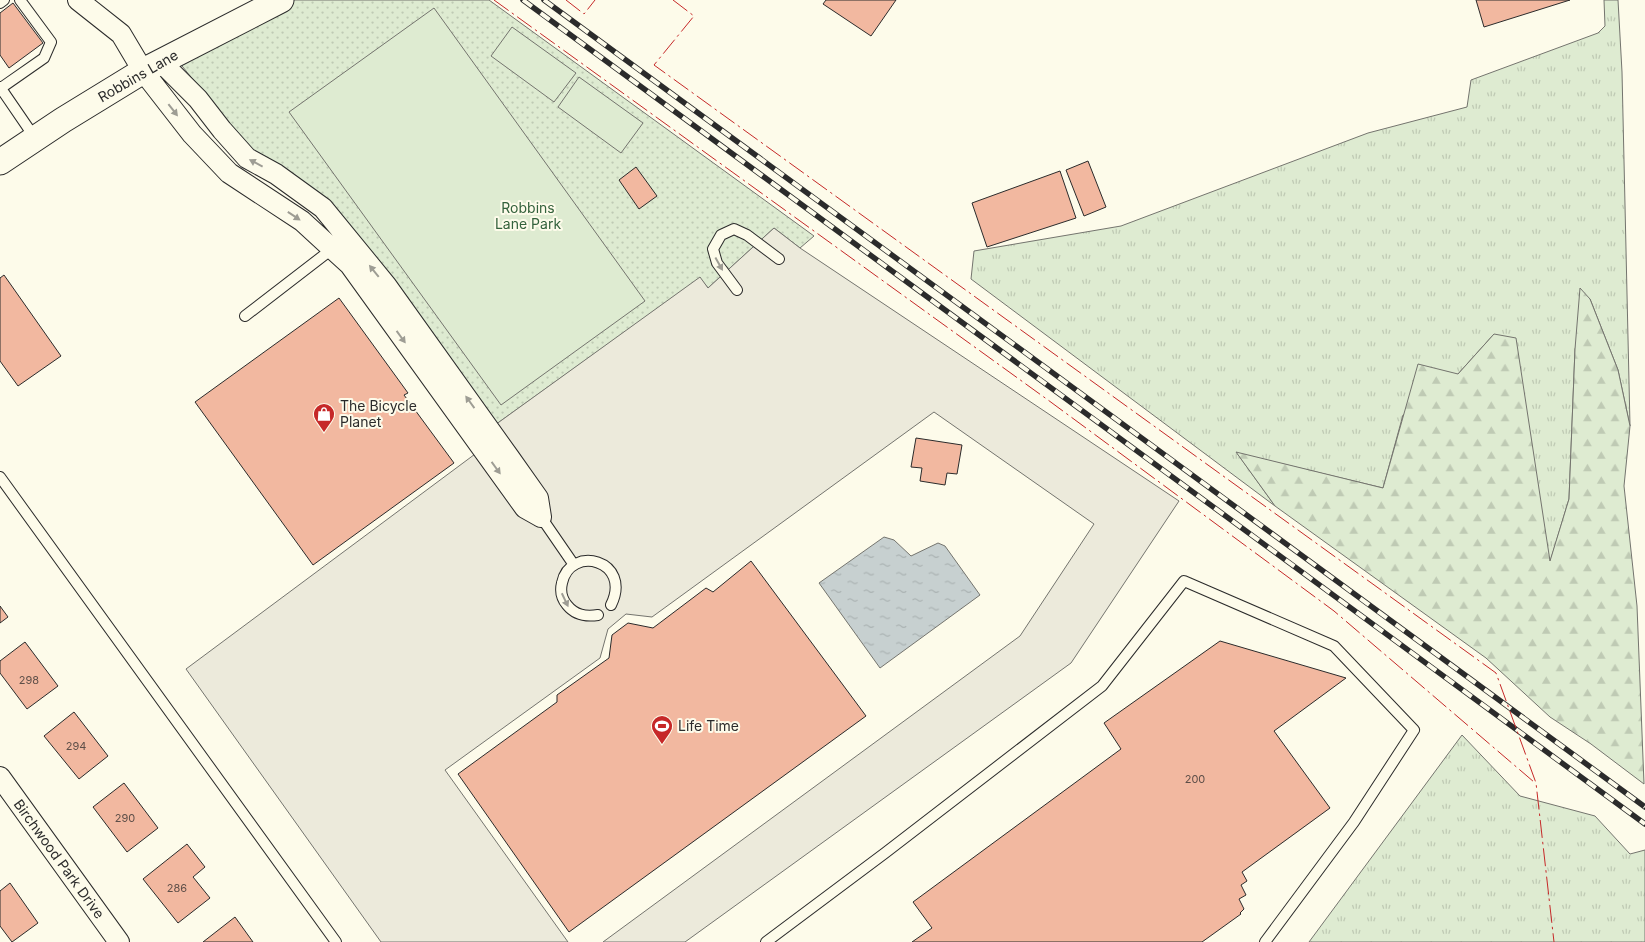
<svg xmlns="http://www.w3.org/2000/svg" width="1645" height="942" font-family="Inter,sans-serif">
	<defs>
		<pattern id="grass-tufts" width="24" height="20" patternUnits="userSpaceOnUse" patternTransform="scale(1.25)"><rect width="24" height="20" fill="#deebd1"/><path d="M3 7l-1-3M5 7V3M7 7l1-3M15 17l-1-3M17 17v-4M19 17l1-3" fill="none" stroke="#bfcab4"/></pattern>
		<pattern id="forest-firs" width="22" height="20" patternUnits="userSpaceOnUse" patternTransform="scale(1.25)"><rect width="22" height="20" fill="#deebd1"/><path d="M5 1l3.5 6h-7zM16 11l3.5 6h-7z" fill="#bfcab4"/></pattern>
		<pattern id="park-dots" width="8" height="8" patternUnits="userSpaceOnUse" patternTransform="scale(1.25)"><rect width="8" height="8" fill="#deebd1"/><path d="M2 2h.1M6 6h.1" fill="none" stroke="#bfcab4" stroke-width="1.8" stroke-linecap="round"/></pattern>
		<pattern id="water-ripples" width="26" height="14" patternUnits="userSpaceOnUse" patternTransform="scale(1.25)"><rect width="26" height="14" fill="#c7d0d0"/><path d="M2 4q2-2 4 0t4 0M15 11q2-2 4 0t4 0" fill="none" stroke="#abb3b3"/></pattern>
	</defs>
	<rect width="100%" height="100%" fill="#fdfbea"/>
	<path fill="url(#grass-tufts)" stroke="#74746e" d="M1604,0H1618L1622,72L1630,426L1618,370L1590,299L1575,349L1569,499L1550,562L1494,334L1458,374L1403,415L1383,488L1237,453L1275,506L971,279L974,251L1121,226L1368,133L1467,107L1471,80L1598,33L1605,26Z
		M1462,735L1520,796L1595,816L1630,854L1645,850V942H1309Z"/>
	<path fill="url(#forest-firs)" stroke="#74746e" d="M1580,288L1590,299L1618,370L1630,426L1624,486L1637,606L1644,784L1591,744L1550,717L1486,658L1275,506L1236,452L1383,488L1418,364L1458,374L1494,334L1516,338L1550,561L1569,499L1575,349Z"/>
	<path fill="url(#park-dots)" stroke="#74746e" d="M282,0H489L814,236L800,248L774,228L708,288L700,278L495,425L331,204L249,149L174,56Z"/>
	<path fill="#deebd1" stroke="#74746e" d="M434,8L645,301L501,405L289,112Z
		M512,27L576,73L554,102L491,56Z
		M579,77L643,123L621,153L558,107Z"/>
	<path fill="#eceadb" stroke="#74746e" d="M774,228L800,248L1179,501L1071,663L685,942H603L1020,636L1094,524L934,412L652,617L626,614L608,629L600,658L445,770L568,942H381L186,669L502,434L495,425L700,277L708,288Z"/>
	<path fill="url(#water-ripples)" stroke="#74746e" d="M884,537L894,540L911,556L938,543L945,546L980,595L880,668L819,583Z"/>
	<path fill="#f2b8a0" stroke="#2b2b2b" d="M826,0H896L871,36L823,4Z
		M1476,0H1570L1484,27Z
		M13,3L43,43L9,68L0,55V13Z
		M1088,161L1106,207L1084,216L1066,170Z
		M636,167L657,196L639,209L619,180Z
		M1060,171L1076,218L987,247L972,203Z
		M4,275L61,356L18,386L0,361V278Z
		M339,298L408,393L404,395L454,463L313,565L195,402Z
		M916,438L962,445L957,474L947,473L945,485L920,481L922,468L911,467Z
		M751,561L866,716L569,932L458,774L557,702V695L609,658L612,635L628,623L653,628L706,588L713,592Z
		M0,606L8,617L0,623Z
		M1220,641L1346,678L1274,731L1330,808L1242,872L1247,881L1241,885L1246,895L1239,899L1244,909L1240,913L1241,914L1202,942H912L932,928L913,902L1121,749L1104,723Z
		M25,642L58,686L27,709L0,673V661Z
		M74,712L108,756L79,779L44,736Z
		M124,783L158,828L127,852L93,807Z
		M187,844L205,867L193,877L210,898L178,923L143,879Z
		M10,883L38,923L12,942L0,926V891Z
		M235,917L253,942H203Z"/>
	<g fill="none" stroke-linecap="round" stroke-linejoin="round">
		<g stroke="#2b2b2b" stroke-width="12">
			<path id="service" d="M0,3L4,0
				M0,87L35,138
				M1,88L44,58L51,42L20,0
				M737,290L717,263L713,249L721,235L734,229L747,235L779,259
				M245,316L332,249
				M0,477L336,942
				M541,517L574,565
				M598,615C585,617 575,615 567,605C562,599 560,591 562,583C570,544 633,560 611,605
				M766,942L885,853L1102,686L1184,581L1334,646L1414,730L1354,822L1265,942"/>
		</g>
		<g stroke="#2b2b2b" stroke-width="22">
			<path id="minor" d="M78,0L121,34L143,71L192,134L229,173L302,221L350,265L525,508L541,517
				M161,62L198,99L222,130L247,158L276,174L323,208L386,285L509,457L538,498L541,517
				M0,777L119,942"/>
		</g>
		<g stroke="#2b2b2b" stroke-width="27">
			<path id="tertiary" d="M0,162L63,120L143,71L281,0"/>
		</g>
		<use href="#service" stroke="#fdfbea" stroke-width="10"/>
		<use href="#minor" stroke="#fdfbea" stroke-width="20"/>
		<use href="#tertiary" stroke="#fdfbea" stroke-width="25"/>
		<g stroke="#2b2b2b" stroke-width="5.5">
			<path id="rail" d="M523,0L1645,824
				M544,0L1645,807"/>
		</g>
		<use href="#rail" stroke="#fdfbea" stroke-width="4" stroke-dasharray="11" stroke-linecap="butt"/>
		<path stroke="#c62828" stroke-width="1" stroke-dasharray="18 4 2.5 4" stroke-linecap="butt" d="M494,0L1048,400L1334,611L1534,782
			M566,0L584,14L595,0
			M673,0L694,16L654,65L1496,673L1536,783L1554,942"/>
	</g>
	<defs><path id="oneway-solid" d="M-6-.8H1V-3.2L6.5 0L1 3.2V.8H-6Z" transform="scale(1.25)"/></defs>
	<g fill="#9e9d94">
		<use href="#oneway-solid" transform="translate(173 110) rotate(52)"/>
		<use href="#oneway-solid" transform="translate(256 163) rotate(-152)"/>
		<use href="#oneway-solid" transform="translate(294 216) rotate(34)"/>
		<use href="#oneway-solid" transform="translate(719 264) rotate(61)"/>
		<use href="#oneway-solid" transform="translate(374 271) rotate(-129)"/>
		<use href="#oneway-solid" transform="translate(401 337) rotate(54)"/>
		<use href="#oneway-solid" transform="translate(470 402) rotate(-126)"/>
		<use href="#oneway-solid" transform="translate(496 468) rotate(54)"/>
		<use href="#oneway-solid" transform="translate(565 600) rotate(65)"/>
	</g>
	<defs>
		<g id="shop-pin" transform="scale(1.125)"><path d="M0 17L-7.5 6A9.5 9.5 0 1 1 7.5 6Z" fill="#c62828" stroke="#fdfbea"/><path d="M-5-2.5h2.3a2.7 3.5 0 0 1 5.4 0H5L5.5 6h-11ZM-1.5-2.5h3a1.5 2.3 0 0 0-3 0Z" fill="#fff"/></g>
		<g id="stadium-pin" transform="scale(1.125)"><path d="M0 17L-7.5 6A9.5 9.5 0 1 1 7.5 6Z" fill="#c62828" stroke="#fdfbea"/><path d="M0-5a6.5 5 0 1 0 0 10a6.5 5 0 1 0 0-10ZM-3.5-1.8h7v3.6h-7Z" fill="#fff"/></g>
	</defs>
	<g fill-rule="evenodd">
		<use href="#shop-pin" x="324" y="414"/>
		<use href="#stadium-pin" x="662" y="726"/>
	</g>
	<g text-anchor="middle" stroke-width="4" stroke-linejoin="round" paint-order="stroke">
		<g font-size="11" fill="#5d4e48">
			<text x="29" y="684">298</text>
			<text x="76" y="750">294</text>
			<text x="1195" y="783">200</text>
			<text x="125" y="822">290</text>
			<text x="177" y="892">286</text>
		</g>
		<g font-size="14" fill="#2b2b2b" stroke="#fdfbea">
			<text transform="translate(138 76) rotate(-30)" y="5">Robbins Lane</text>
			<text transform="translate(59 859) rotate(54)" y="5">Birchwood Park Drive</text>
		</g>
		<g font-size="14" fill="#34623c" stroke="#fdfbea">
			<text x="528" y="213">Robbins<tspan x="528" dy="16">Lane Park</tspan></text>
		</g>
		<g font-size="14" fill="#2b2b2b" stroke="#fdfbea" text-anchor="start">
			<text x="340" y="411">The Bicycle<tspan x="340" dy="16">Planet</tspan></text>
			<text x="678" y="731">Life Time</text>
		</g>
	</g>
</svg>
